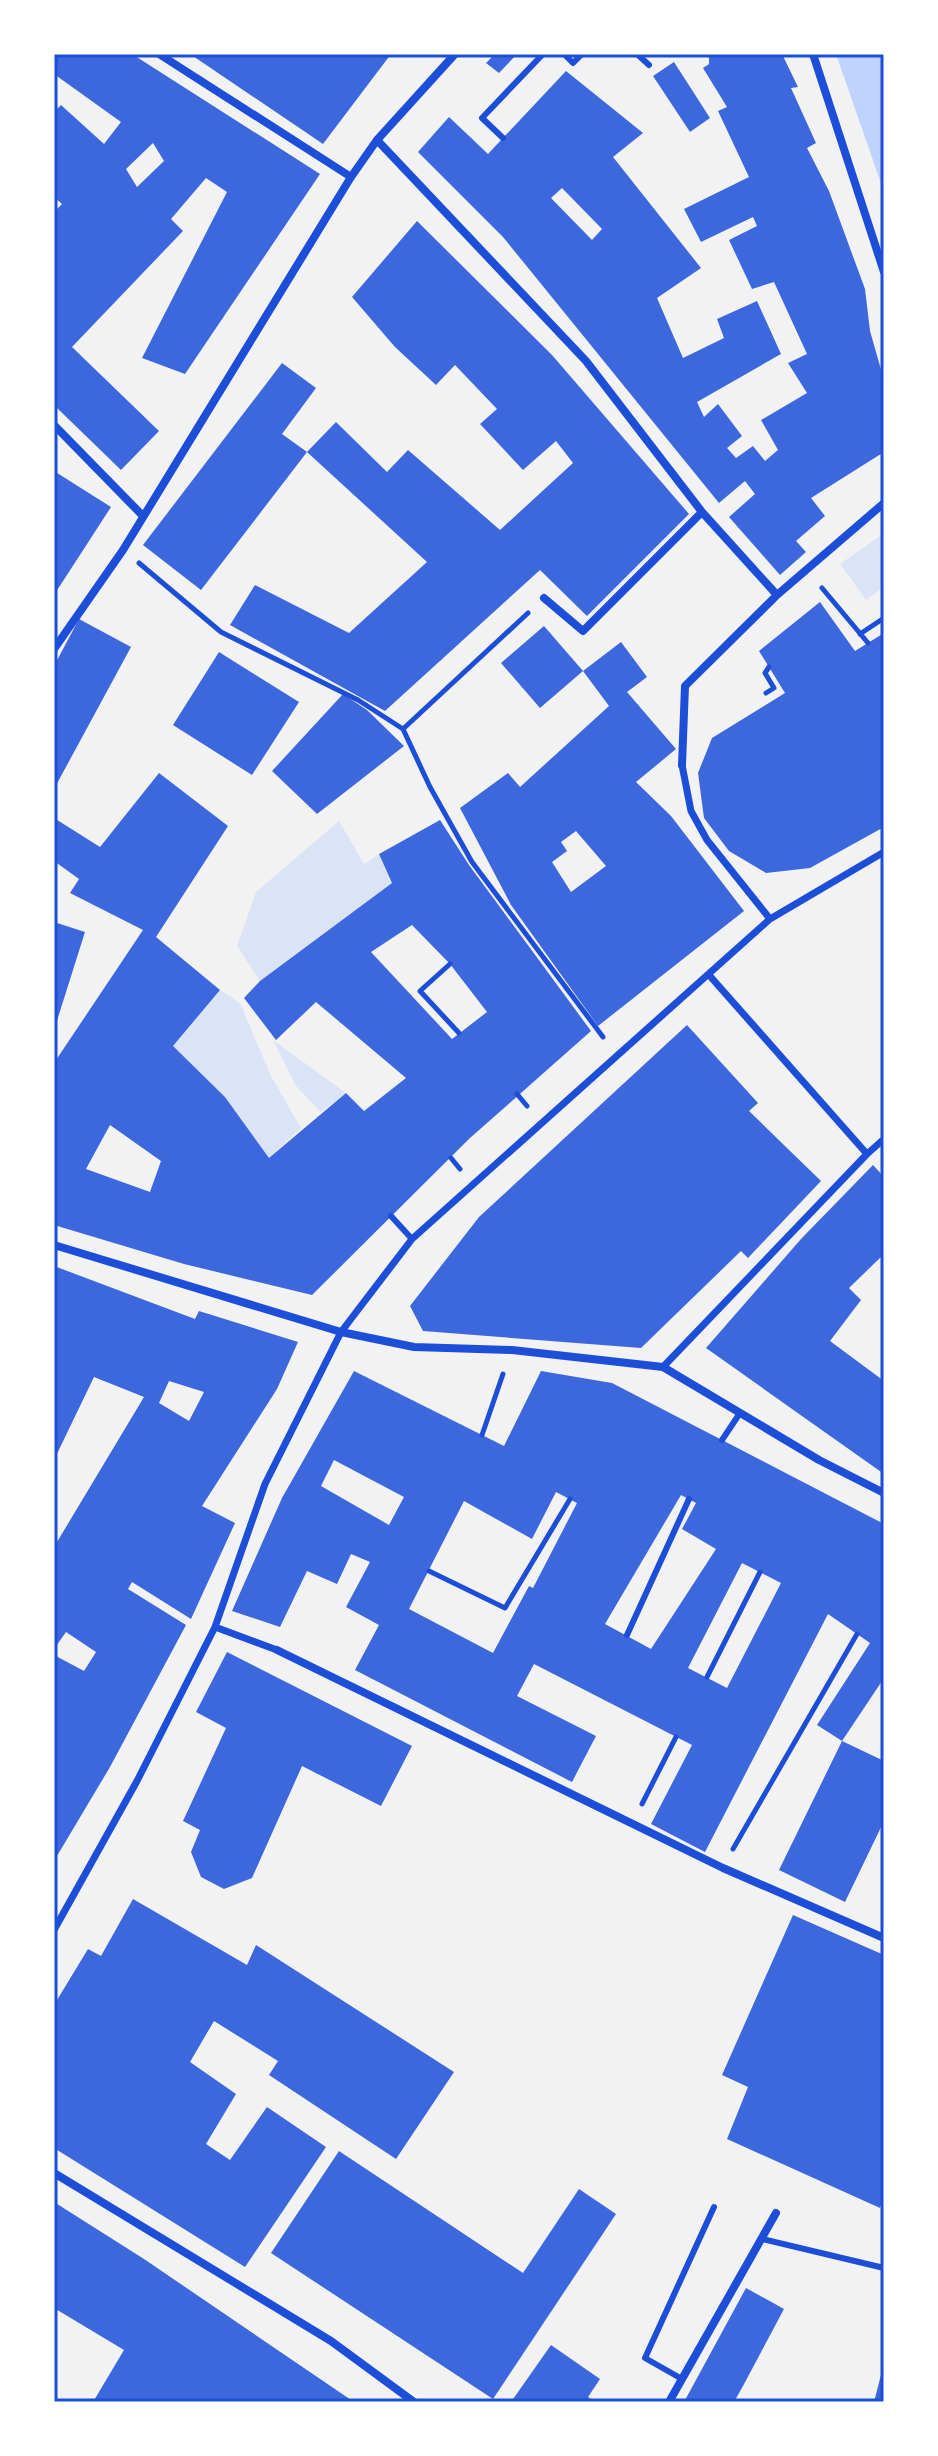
<svg xmlns="http://www.w3.org/2000/svg" width="938" height="2456" font-family="'PT Sans Narrow',sans-serif">
	<rect width="100%" height="100%" fill="#f2f2f2"/>
	<path fill="#dbe4f7" d="M884,533V587L866,600L840,564Z
		M339,821L364,864L379,854L392,883L260,981L237,946L256,892Z
		M220,990L240,1003L271,1076L301,1128L269,1158L225,1097L173,1046Z
		M273,1040L346,1093L321,1112L296,1086Z"/>
	<path fill="#bfd3fe" d="M836,54H884V192Z"/>
	<path fill="#3d67dc" fill-rule="evenodd" d="M54,54H132L320,174L185,374L142,358L227,192L206,178L171,219L183,231L72,347L159,431L121,470L54,405V212L62,204L54,197V112L61,105L104,144L121,122L54,74ZM153,143L164,161L137,187L126,169Z
		M190,54H391L323,144Z
		M495,54H517L499,73L486,63Z
		M709,54H782L798,87L791,88L816,143L807,148L829,191L865,289L870,331L884,380V452L811,498L825,516L796,541L806,552L780,575L729,517L755,494L745,481L719,503L503,237L418,152L449,117L488,154L566,71L643,133L613,157L701,268L657,298L683,358L724,338L717,319L757,301L781,354L697,402L704,417L718,404L742,436L727,448L736,458L753,446L765,461L778,450L761,420L807,393L788,363L807,354L774,282L752,289L729,240L757,226L753,217L701,242L684,209L749,177L718,111L727,107L703,68L709,64ZM562,188L602,229L592,240L551,198Z
		M674,62L710,118L690,132L653,76Z
		M417,221L552,355L689,514L587,616L540,570L385,711L230,625L255,585L349,633L427,562L307,452L336,422L387,472L408,450L500,530L573,463L556,441L523,470L480,424L497,409L455,365L436,385L395,347L352,297Z
		M282,363L316,388L282,434L307,452L201,590L143,545Z
		M54,471L111,507L54,595Z
		M820,602L855,651L884,633V827L810,868L766,873L729,851L704,818L698,773L712,738L785,693L759,651Z
		M79,619L131,647L54,789V666Z
		M544,626L583,671L621,642L647,677L627,692L676,749L636,782L671,816L744,911L598,1026L511,905L460,808L508,773L520,787L609,706L583,671L540,708L501,663ZM576,831L606,866L571,892L552,862L567,851L561,842Z
		M219,652L299,702L252,775L173,725Z
		M343,694L367,710L404,746L317,814L272,771Z
		M159,773L228,826L156,937L220,990L173,1046L225,1097L269,1158L346,1093L364,1111L406,1078L316,1002L276,1040L244,998L260,981L392,883L379,854L440,820L469,865L591,1031L470,1138L312,1295L184,1264L54,1225V1063L143,930L70,893L79,879L54,861V818L100,847ZM412,925L450,964L487,1012L452,1039L371,952ZM110,1125L161,1161L150,1192L86,1169Z
		M54,922L85,932L55,1027H54Z
		M687,1025L758,1103L749,1111L821,1181L748,1258L741,1251L641,1348L423,1331L410,1306L479,1217Z
		M873,1165L884,1177V1254L849,1288L861,1300L830,1341L884,1381V1474L706,1348L801,1239Z
		M54,1266L195,1319L199,1311L298,1342L277,1389L202,1506L235,1523L191,1619L132,1582L128,1589L186,1625L110,1767L54,1861V1655L84,1671L96,1652L66,1632L54,1649V1547L144,1397L94,1377L54,1460ZM169,1381L204,1392L189,1421L159,1403Z
		M354,1371L504,1446L541,1371L612,1383L884,1524V1678L842,1741L884,1761V1821L845,1902L779,1870L842,1741L817,1725L870,1643L828,1614L705,1852L651,1824L692,1745L534,1664L517,1696L596,1736L572,1782L355,1670L379,1625L346,1607L370,1562L351,1554L337,1584L307,1571L280,1627L232,1611L282,1498ZM334,1460L404,1497L389,1525L321,1486ZM556,1492L577,1503L533,1588L529,1586L493,1653L409,1609L464,1501L532,1539ZM681,1495L696,1503L682,1529L716,1549L651,1649L605,1624ZM742,1563L781,1583L727,1688L688,1668Z
		M227,1652L412,1746L381,1806L302,1766L252,1878L224,1889L201,1877L191,1852L200,1830L183,1821L226,1728L196,1712Z
		M133,1899L247,1965L256,1945L454,2072L396,2159L269,2075L278,2061L214,2021L190,2062L236,2094L206,2144L230,2160L267,2107L326,2147L245,2267L54,2148V2005L88,1949L101,1956Z
		M793,1915L884,1955V2196L880,2208L727,2139L748,2087L722,2075Z
		M339,2151L523,2273L579,2189L616,2214L493,2399L271,2253Z
		M54,2202L144,2259L354,2402H93L124,2350L54,2308Z
		M746,2288L784,2309L743,2386L734,2402H684Z
		M551,2345L600,2379L588,2397L595,2402H511Z
		M883,2367L884,2402H874Z"/>
	<g fill="none" stroke-linecap="round" stroke-linejoin="round">
		<path stroke="#1d4ed8" stroke-width="5" d="M139,563L221,632L358,700L403,729L430,787L472,862L603,1037
			M822,588L868,643
			M860,634L884,618
			M766,693L774,688L765,673L769,667
			M403,729L528,613
			M450,964L420,991L459,1033
			M517,1094L527,1106
			M451,1158L460,1169
			M482,1435L503,1374
			M429,1571L505,1608L570,1499
			M707,1677L760,1572
			M642,1804L676,1737
			M733,1849L857,1634"/>
		<path stroke="#1d4ed8" stroke-width="6" d="M564,54L573,63L582,54
			M637,54L649,65
			M503,138L482,118L543,54
			M391,1216L412,1239
			M722,1440L740,1413
			M627,1635L689,1499
			M762,2239L884,2268
			M682,2379L645,2358L714,2207"/>
		<path stroke="#1d4ed8" stroke-width="7" d="M682,765L691,811L707,840L770,919
			M709,975L867,1154L884,1139
			M663,1367L867,1154
			M215,1627L277,1650
			M54,1930L137,1781L215,1627L265,1484L341,1332L412,1239L770,919L884,852"/>
		<path stroke="#1d4ed8" stroke-width="8" d="M159,54L351,177
			M813,54L884,272
			M377,140L586,361L702,512L777,595
			M54,425L143,516
			M544,598L583,631L702,512
			M54,649L123,550L351,177L377,140L455,54
			M682,765L685,686L777,595L884,503
			M54,1245L341,1332L414,1347L512,1350L663,1367L819,1460L884,1493
			M277,1650L723,1868L884,1938
			M54,2173L331,2341L414,2402
			M669,2402L776,2213"/>
	</g>
	<rect width="938" height="2456" fill="none" stroke="#ffffff" stroke-width="112"/>
	<rect x="56" y="56" width="826" height="2344" fill="none" stroke="#1d4ed8" stroke-width="3"/>
</svg>
